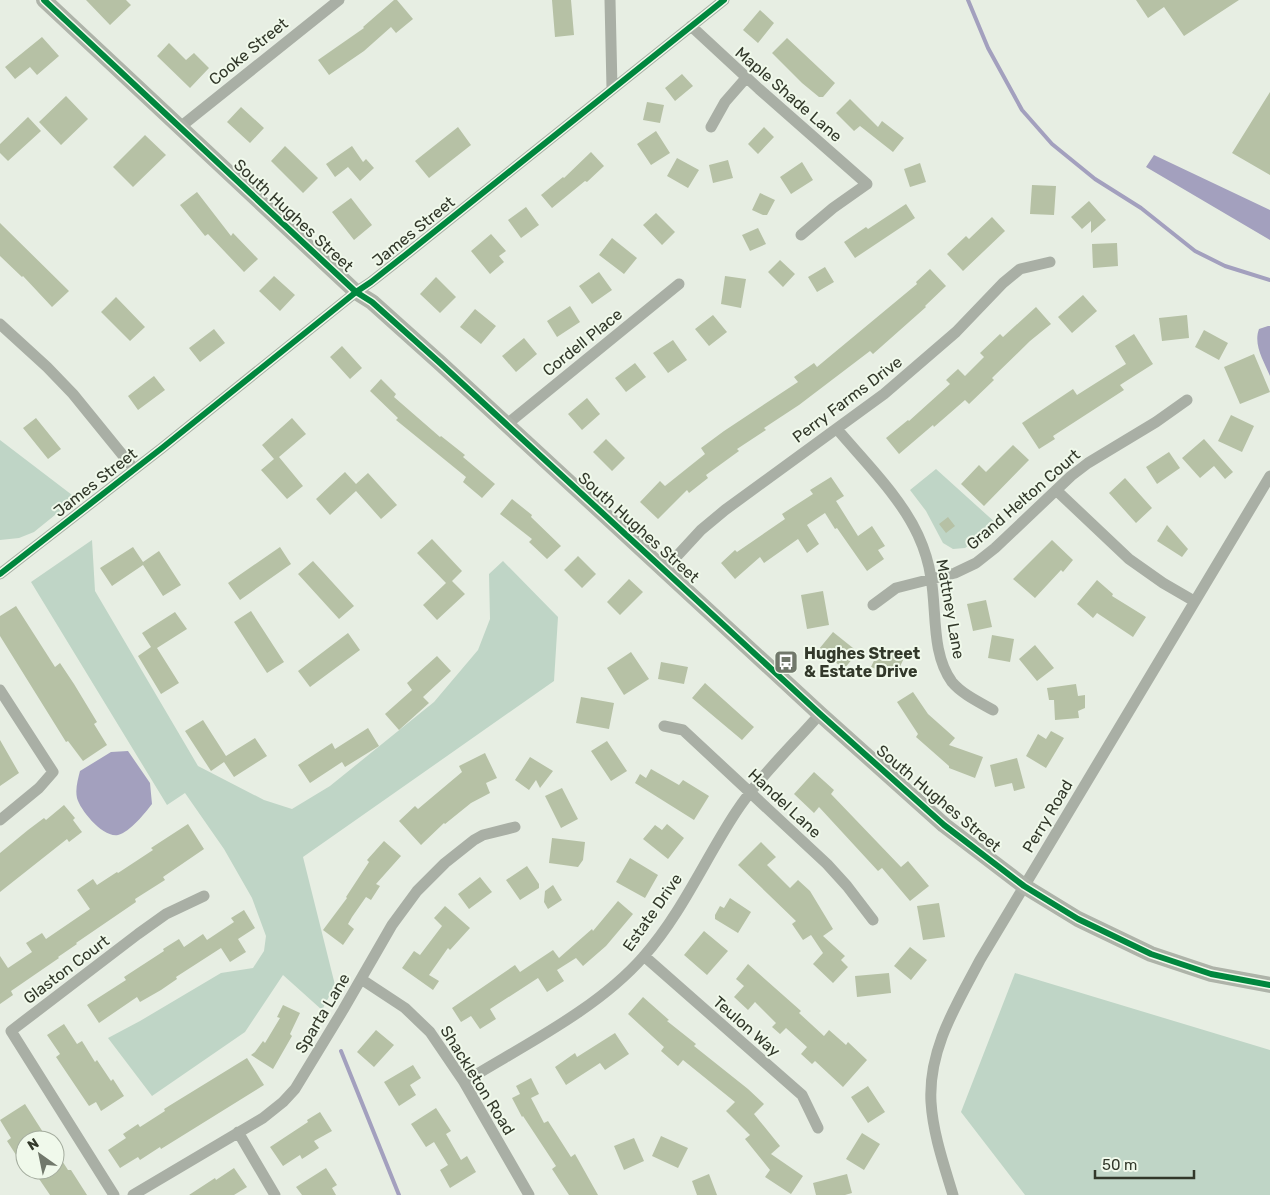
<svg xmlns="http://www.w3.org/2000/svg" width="1270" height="1195" font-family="Rubik,sans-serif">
	<rect width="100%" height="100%" fill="#e7eee3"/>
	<path fill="#bfd5c6" d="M0,440L76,498L34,532L19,538L0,540Z
		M936,469L998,525L965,548L953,549L943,543L926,511L910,490Z
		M92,540L95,591L198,766L264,800L292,809L330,786L434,702L478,650L490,619L489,574L503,561L558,617L554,681L303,857L335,985L322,1010L283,975L245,1032L152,1096L108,1038L140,1021L221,973L253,968L264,951L266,936L252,898L224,849L185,793L167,805L31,582Z
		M1015,973L1270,1050V1195H1025L961,1112Z"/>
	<path fill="#a3a0be" d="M1154,155L1270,210V240L1146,167Z
		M1268,326H1270V376C1264,361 1253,345 1259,329Z
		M128,751L150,783L152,804C145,813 130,832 118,835C103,838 80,810 77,798C75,789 78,779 80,771L111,752Z"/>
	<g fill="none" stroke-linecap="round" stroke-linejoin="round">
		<path stroke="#a3a0be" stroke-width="4" d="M968,0L988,48L1022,110L1052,144L1095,179L1141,208L1195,251L1225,266L1270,280
			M341,1051L399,1195"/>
	</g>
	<path fill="#b6c1a5" d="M86,0H126L131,5L110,25Z
		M394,0H397L413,19L396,33L391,27L364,51L329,75L318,60L364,28L363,27Z
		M552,0H571L574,35L555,37Z
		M1136,0H1239L1184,36L1164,7L1148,18Z
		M760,10L774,23L758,43L743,30Z
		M42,37L59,56L37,75L30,67L15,79L5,67Z
		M787,38L835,83L823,97H819L802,83L772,53Z
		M169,43L186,60L194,53L209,68L190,88L157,56Z
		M682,74L693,86L675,101L665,88Z
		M1270,92V175L1232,153Z
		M66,96L88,119L61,145L39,122Z
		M850,99L878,127L882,121L904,138L893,152L860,126L854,131L836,113Z
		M647,102L664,105L660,123L643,120Z
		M241,107L264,128L250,143L227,122Z
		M28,117L41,131L8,161L0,153V144Z
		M458,127L471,145L429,178L415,161Z
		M764,127L774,137L758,154L748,144Z
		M656,131L670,153L651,165L637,144Z
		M145,135L166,155L133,187L113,167Z
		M285,146L318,178L303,193L271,161Z
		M352,146L363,162L366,159L374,168L360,181L348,167L335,177L326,164Z
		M591,152L604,166L587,182L585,181L552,208L541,195L563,177L564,178Z
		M677,158L699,170L688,188L667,176Z
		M728,160L733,178L713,183L709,165Z
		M802,162L813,180L791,194L780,177Z
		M920,163L926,182L910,187L904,169Z
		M1032,185L1056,186L1054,215L1030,214Z
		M197,192L231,236L233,233L258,259L244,272L208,234L205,236L180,205Z
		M760,193L775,200L767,215H763L752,210Z
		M351,198L372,225L354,240L332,212Z
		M1089,201L1106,220L1091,233V221L1082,229L1071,217Z
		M906,204L915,218L855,258L844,242L866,227L868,229Z
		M526,207L539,225L521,238L508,220Z
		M656,213L675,232L662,245L643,225Z
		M992,217L1005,231L963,271L947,254L966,236L969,239Z
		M0,223L69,291L52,307L23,276L22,277L0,256Z
		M758,228L766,244L750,251L742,235Z
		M491,234L506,251L499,256L504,262L490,274L471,251Z
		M612,238L637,258L624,274L599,255Z
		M1117,243L1118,266L1093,268L1092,244Z
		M780,260L795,274L783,287L768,272Z
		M825,267L834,282L817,292L808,277Z
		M930,269L946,286L925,306L926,307L873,354L870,351L799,405L764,428L766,430L737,449L739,451L706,475L708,478L689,493L687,490L658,519L640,502L660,481L665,486L705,454L701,448L724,431L798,382L794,377L814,363L817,367L917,284L916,282Z
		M599,272L612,290L592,304L579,286Z
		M274,276L295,295L280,311L259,291Z
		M725,276L746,279L741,308L721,304Z
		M436,277L456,297L440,313L420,294Z
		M1083,295L1097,311L1072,333L1058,317Z
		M116,297L145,327L130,341L101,312Z
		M570,306L580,322L557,337L547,321Z
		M1036,307L1051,324L1030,341L992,378L994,380L969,404L965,400L934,427L933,425L899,454L886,438L908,420L909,421L950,384L946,380L958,369L965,376L984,357L980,353L1000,334L1003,337Z
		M475,309L496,326L481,344L460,327Z
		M713,315L727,332L709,346L695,329Z
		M1187,315L1189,338L1162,341L1159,318Z
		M214,329L225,343L200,362L189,348Z
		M1204,330L1228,343L1219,360L1195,347Z
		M1134,334L1153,364L1120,385L1124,390L1053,436L1055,439L1039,449L1022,423L1073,389L1077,395L1126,364L1115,346Z
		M524,338L537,354L516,372L502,356Z
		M673,340L687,360L668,373L653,353Z
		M342,346L362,368L350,379L330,357Z
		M1254,354L1270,392L1240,404L1224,367Z
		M635,363L646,377L626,392L615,378Z
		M154,376L165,390L138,410L128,396Z
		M381,379L396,394L394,397L440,437L441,436L465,455L463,457L495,484L482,498L463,482L466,477L396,420L398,418L370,391Z
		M587,398L600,414L582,430L568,414Z
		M1231,415L1254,426L1242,452L1218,441Z
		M36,418L61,449L48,459L23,428Z
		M292,418L306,434L279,457L303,486L287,499L261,470L274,459L262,445Z
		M606,439L625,458L612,471L593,452Z
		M1204,439L1233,472L1225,479L1214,466L1200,478L1182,458Z
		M1013,445L1029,460L984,506L961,484L979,465L986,472Z
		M1169,452L1180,468L1157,484L1146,467Z
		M345,472L356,484L368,473L397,505L381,519L356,491L330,515L316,499Z
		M831,477L844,496L836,501L858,536L872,526L885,546L878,550L884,559L867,571L837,528L835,529L825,513L807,525L819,544L807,553L798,539L764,563L760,557L735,579L721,563L735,550L737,552L785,519L782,514L813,494L810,490Z
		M1125,478L1152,508L1136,523L1109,493Z
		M512,499L532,515L531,517L561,546L547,559L529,542L532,539L500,514Z
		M948,517L955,526L946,533L939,524Z
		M1167,525L1188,549L1182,557L1157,541Z
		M432,539L462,571L452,581L465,594L437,620L423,605L446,583L417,553Z
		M1052,540L1073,560L1063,572L1061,570L1035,598L1013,579Z
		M133,547L143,562L159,551L181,585L163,596L143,565L112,586L100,568Z
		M280,547L291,564L240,600L228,583Z
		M578,556L596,574L582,588L564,570Z
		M313,561L354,606L339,619L298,574Z
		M629,579L643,592L620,615L607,602Z
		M1097,580L1113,594L1112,596L1146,617L1133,637L1097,613L1093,618L1077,604Z
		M823,591L829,625L807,629L801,595Z
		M986,600L992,627L973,631L967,604Z
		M16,606L55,667L60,663L74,684L97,722L94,724L107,745L83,761L68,741L66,742L0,636V616Z
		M251,611L284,662L267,673L234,622Z
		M175,612L187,629L157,648L179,683L161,694L138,656L151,647L142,633Z
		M833,632L858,652L844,669L819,649Z
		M348,633L360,650L310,687L298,671Z
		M992,635L1014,639L1010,662L988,658Z
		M1035,645L1054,668L1037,681L1019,659Z
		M881,646L905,656L895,677L871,667Z
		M631,652L649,679L624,695L607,668Z
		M437,656L451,671L423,697L429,703L399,730L385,714L412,690L407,683Z
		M661,662L688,667L684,684L658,679Z
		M705,683L754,727L742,740L692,698Z
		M1076,684L1078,696L1085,695V708L1078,711L1079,718L1055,720L1054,700H1049L1047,688Z
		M913,692L928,714L955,738L949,745L983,757L975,778L949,768V766L916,737L918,734L897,702Z
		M581,697L614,703L609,729L576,723Z
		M203,720L226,756L255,738L267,756L234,777L224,762L211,771L185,731Z
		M368,728L379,746L345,767L342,762L310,783L298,765L332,743L335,749Z
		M1051,731L1064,738L1046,768L1026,756L1038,734L1046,739Z
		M0,740L19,773L0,786Z
		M607,741L627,771L611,781L591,751Z
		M485,753L497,778L486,783L490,793L471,803L445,824L444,823L421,845L399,821L415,806L418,809L462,772L459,766Z
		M530,757L553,771L540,788L536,780L529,790L515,780Z
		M1017,758L1025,788L1014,791L1012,783L995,787L990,765Z
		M651,769L679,785L683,780L709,796L694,820L635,783L640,774L646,778Z
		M814,772L834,790L831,794L901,867L908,861L929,886L910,901L882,868L878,871L819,807L814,813L794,794Z
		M562,788L578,819L561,828L545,796Z
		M64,805L75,818L73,820L82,832L69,842L67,839L0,892V853L28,830L44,818L46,820Z
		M188,824L204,849L163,877L165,880L135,899L136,902L76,943L77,944L58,957L59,958L11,991L13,995L0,1004V956L8,968L32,952L26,943L42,933L46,939L90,909L77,890L93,879L97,885L117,872L118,873L153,850L151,848Z
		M667,824L684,838L668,859L643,839L655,825L662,830Z
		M552,838L585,842L583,860L578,867L549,863Z
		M384,841L401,856L376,884L380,886L371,900L366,897L352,917L348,924L354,929L343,945L323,930L347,898L346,897L369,862L367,860Z
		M761,842L776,857L767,865L790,888L798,880L810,891L833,929L823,936L845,956L841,960L848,967L833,983L813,964L823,953L811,935L803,940L792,924L796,921L738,865Z
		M630,858L658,875L645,898L616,882Z
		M527,866L539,884V888L520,900L506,880Z
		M480,877L492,892L469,909L458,894Z
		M553,885L562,900L548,909L544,902L545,891Z
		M730,898L751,912L738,933L715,919V915L720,906L724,908Z
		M618,901L633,914L606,946L583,966L576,958L557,970L564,981L547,992L538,978L490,1009L496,1019L480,1029L471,1016L461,1022L452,1008L515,965L520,972L553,950L559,958L592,929L593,931Z
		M939,903L945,937L923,940L917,906Z
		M445,906L470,928L450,950L448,948L429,975L439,981L433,990L402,968L414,951L420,955L442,926L434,918Z
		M244,910L255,928L238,939L246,952L230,962L221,948L176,977L177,979L161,990L140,1002L137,997L99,1023L87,1005L126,980L124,977L164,951L163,949L179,939L184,947L203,934L207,940L234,922L231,918Z
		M704,931L728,951L707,975L684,955Z
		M910,947L927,960L911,980L894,966Z
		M748,964L801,1011L799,1013L824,1036L829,1030L846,1045L848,1042L867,1060L843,1087L815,1061L812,1064L801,1054L807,1047L786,1028L780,1034L772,1027L776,1023L755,1002L748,1010L734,997L744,986L736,979Z
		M889,973L891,993L857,997L855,976Z
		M643,997L669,1020L667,1021L696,1044L694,1046L748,1089L764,1104L754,1114L780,1146L771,1154L803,1176L791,1194L765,1177L770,1170L745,1139L750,1135L726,1111L735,1102L683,1060L678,1066L661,1051L664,1047L628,1014Z
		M283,1005L300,1013L290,1034L292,1036L273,1069L251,1055L255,1052L263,1041L265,1043L280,1018L277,1017Z
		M64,1024L77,1044L82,1041L95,1062L97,1060L111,1081L113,1079L124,1096L101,1111L96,1102L89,1106L56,1057L60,1054L47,1035Z
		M376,1030L394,1045L374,1067L357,1052Z
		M615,1033L629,1054L605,1070L600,1063L566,1085L555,1067L575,1053L577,1057Z
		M247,1058L264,1085L161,1149L160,1147L140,1160L138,1157L120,1168L108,1150L126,1138L123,1134L138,1124L140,1127L165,1111L164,1109Z
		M413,1065L421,1078L410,1085L416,1095L399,1106L384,1082Z
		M531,1078L539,1094L531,1098L544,1123L548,1121L571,1157L575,1154L598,1195H569L552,1169L556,1166L523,1116L522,1117L512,1098L520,1094L516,1086Z
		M868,1086L885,1112L868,1123L851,1097Z
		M25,1104L48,1140H25V1153L18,1158L7,1141L11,1138L0,1120Z
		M436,1108L451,1131L446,1134L461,1160L467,1156L476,1172L450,1188L440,1170L448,1165L434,1142L426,1147L411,1124Z
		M320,1112L332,1131L314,1141L319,1148L302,1159L300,1155L283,1166L270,1147L308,1122L307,1120Z
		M862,1133L880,1144L864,1170L846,1159Z
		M661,1136L688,1148L678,1168L652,1156Z
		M634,1138L644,1161L624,1170L614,1146Z
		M55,1150L68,1170H71L87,1195H50L33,1170H55Z
		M234,1168L247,1187L234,1195H189L215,1178L216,1180Z
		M326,1168L337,1185L332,1188L336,1195H302L296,1187Z
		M709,1174L717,1195H697L692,1181Z
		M847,1174L852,1193L845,1195H816L813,1183Z"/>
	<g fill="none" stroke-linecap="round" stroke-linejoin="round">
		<path stroke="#a9afa5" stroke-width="11" d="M610,0L612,88
			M691,26L759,89L867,184L833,208L801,235
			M711,127L725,102L746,78
			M179,128L339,0
			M0,324L47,367L73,394L134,469
			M506,425L679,284
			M837,429C864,461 900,496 918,535C924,548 929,564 931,578C937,612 931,653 952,682C962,694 979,702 993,710
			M1056,490L1129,559L1163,583L1194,601
			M665,569L701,530L725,510L884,394L956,332L1003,283L1020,269L1050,262
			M0,574L162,448L356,292L371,282L404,256L724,0
			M873,605L896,588L955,573L976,563L995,548L1071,476L1088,463L1156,422L1187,400
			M0,690L53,772L39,788L0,820
			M664,726L683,730L827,864L847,886L873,920
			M644,956L802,1095L818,1128
			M361,979L405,1008L430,1032L464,1082L529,1195
			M464,1082C524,1045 598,1009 644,956C682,913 705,859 736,812C760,776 792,746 820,714
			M238,1132L275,1195
			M114,1195L11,1031L138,934L166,914L204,896
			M133,1195L263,1118L283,1102L295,1089L343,1010L392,925L417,891L445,863L474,840L483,835L515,827
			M953,1195C944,1165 933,1134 931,1102C928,1049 957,1004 980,960L1270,476"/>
		<path stroke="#aeb3a9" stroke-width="16" d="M44,0L356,292L372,302L440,363L820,714L944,825L1024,886L1078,919L1151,954L1211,974L1270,985"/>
		<g stroke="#f0f9eb" stroke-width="9">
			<path id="cycleway" d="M44,0L356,292L372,302L440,363L820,714L944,825L1024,886L1078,919L1151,954L1211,974L1270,985
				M0,574L162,448L356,292L371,282L404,256L724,0"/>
		</g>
		<use href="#cycleway" stroke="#00873e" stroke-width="6"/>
	</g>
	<defs>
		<g id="bus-square" transform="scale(1.25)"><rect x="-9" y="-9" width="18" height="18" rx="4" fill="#71786b" stroke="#f0f9eb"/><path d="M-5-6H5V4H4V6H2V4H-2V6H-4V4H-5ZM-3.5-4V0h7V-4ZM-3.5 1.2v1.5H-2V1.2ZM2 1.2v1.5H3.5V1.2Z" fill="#fff"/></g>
	</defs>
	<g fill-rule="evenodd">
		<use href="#bus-square" x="786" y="662"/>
	</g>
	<g text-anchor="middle" stroke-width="4" stroke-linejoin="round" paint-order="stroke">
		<g font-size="16" fill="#32382a" stroke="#f0f9eb">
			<text transform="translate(248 51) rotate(-39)" y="6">Cooke Street</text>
			<text transform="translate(789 94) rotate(41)" y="6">Maple Shade Lane</text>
			<text transform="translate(294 215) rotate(43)" y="6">South Hughes Street</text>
			<text transform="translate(413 231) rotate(-39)" y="6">James Street</text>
			<text transform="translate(582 342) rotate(-39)" y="6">Cordell Place</text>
			<text transform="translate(847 399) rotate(-37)" y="6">Perry Farms Drive</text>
			<text transform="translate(95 482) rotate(-38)" y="6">James Street</text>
			<text transform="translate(1023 499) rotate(-41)" y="6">Grand Helton Court</text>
			<text transform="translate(639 527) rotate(42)" y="6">South Hughes Street</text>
			<text transform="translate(951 609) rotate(80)" y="6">Mattney Lane</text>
			<text transform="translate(939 798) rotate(40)" y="6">South Hughes Street</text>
			<text transform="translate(785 803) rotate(43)" y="6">Handel Lane</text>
			<text transform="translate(1047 816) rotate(-59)" y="6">Perry Road</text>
			<text transform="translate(652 912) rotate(-55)" y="6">Estate Drive</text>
			<text transform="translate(66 969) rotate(-37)" y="6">Glaston Court</text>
			<text transform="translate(322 1013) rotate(-59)" y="6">Sparta Lane</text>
			<text transform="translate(747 1026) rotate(41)" y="6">Teulon Way</text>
			<text transform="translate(478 1080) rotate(58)" y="6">Shackleton Road</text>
		</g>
		<g font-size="16" font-weight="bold" fill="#32382a" stroke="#f0f9eb" text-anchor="start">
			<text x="804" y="659">Hughes Street<tspan x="804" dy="18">&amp; Estate Drive</tspan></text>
		</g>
	</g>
	<g transform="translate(40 1155) rotate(327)"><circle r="24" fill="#f0f9eb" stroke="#a4ac9e"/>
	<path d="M0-4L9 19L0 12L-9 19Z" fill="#71786b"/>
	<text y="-8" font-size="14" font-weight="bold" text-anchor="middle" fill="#32382a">N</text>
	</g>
	<path d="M1095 1170v8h99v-8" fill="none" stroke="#32382a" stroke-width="2.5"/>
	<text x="1102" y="1170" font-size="15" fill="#32382a" stroke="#f0f9eb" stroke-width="4" paint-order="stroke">50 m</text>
</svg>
